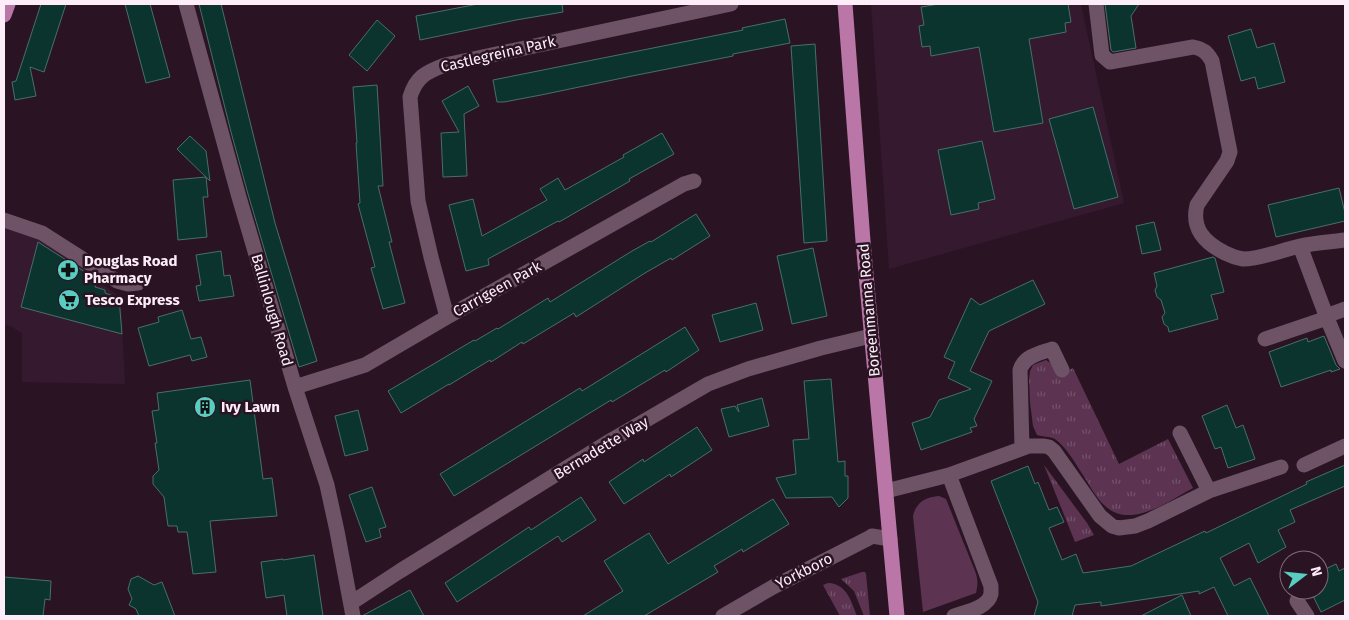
<svg xmlns="http://www.w3.org/2000/svg" width="1349" height="620" font-family="'Fira Sans',sans-serif">
	<defs>
		<pattern id="grass-tufts" width="24" height="20" patternUnits="userSpaceOnUse" patternTransform="scale(1.25)"><rect width="24" height="20" fill="#5c3451"/><path d="M3 7l-1-3M5 7V3M7 7l1-3M15 17l-1-3M17 17v-4M19 17l1-3" fill="none" stroke="#74526b"/></pattern>
	</defs>
	<rect width="100%" height="100%" fill="#2a1424"/>
	<path fill="#35192e" d="M871,4H1081L1124,203L889,269Z
		M4,225L47,241L121,298L125,384L22,382V333L10,326L4,325Z"/>
	<path fill="url(#grass-tufts)" d="M1046,360L1052,364L1059,375L1073,368L1119,464L1168,439L1193,488C1167,502 1129,531 1103,504C1094,495 1088,482 1081,472C1074,461 1066,447 1055,439C1050,436 1042,437 1037,435L1033,426L1030,402L1029,379L1030,371L1033,365Z
		M1044,465L1087,523L1094,535L1075,542Z
		M862,572H865L866,574L870,616H864L854,591L841,579Z
		M828,583C847,584 851,601 857,616H840L823,585Z"/>
	<path fill="#5c3451" d="M939,496L946,499L975,571C978,579 978,585 976,593L923,612L913,516C916,502 926,497 939,496Z"/>
	<path fill="#0b342f" stroke="#486f6a" d="M41,4H66L44,72L30,67L36,96L15,100L12,82L16,81Z
		M125,4H150L170,77L146,83Z
		M199,4H221L275,223L317,361L299,367L248,194L231,132Z
		M478,4H562L563,12L516,20L420,40L416,16Z
		M939,4H1068L1071,22L1065,23L1066,32L1029,39L1043,123L994,132L979,47L931,56L930,46L922,47L919,26L924,25L921,7Z
		M1105,4H1139L1131,16L1136,48L1113,52L1111,50Z
		M785,19L790,43L733,54V56L632,76L541,95L504,102H497L493,80L743,30L742,28Z
		M377,20L395,36L367,71L349,55Z
		M1251,29L1257,48L1274,43L1285,82L1258,89L1255,77L1241,81L1228,36Z
		M815,44L827,241L804,243L791,46Z
		M377,85L383,186H378L392,242H389L405,303L383,309L371,268L375,267L358,204L360,203L356,143H357L353,87Z
		M468,86L479,106L464,114L467,176L443,177L441,133L459,132L442,101Z
		M1093,107L1118,197L1074,209L1049,119Z
		M662,133L674,154L629,179L630,181L559,222L558,221L488,259L489,265L466,271L449,205L473,199L482,236L547,200L540,189L558,178L565,190L624,157L623,155Z
		M190,136L206,151L210,181L177,149Z
		M982,141L995,199L978,203L979,209L951,215L938,150Z
		M206,177L208,197H203L207,237L178,240L173,180Z
		M1339,188L1345,213V221L1276,237L1268,205Z
		M696,214L710,236L672,260L671,258L645,273L576,317L574,313L523,344L522,342L491,362L490,360L449,385V384L401,413L388,391L474,340L475,341L497,328L498,329L548,298L550,302L632,251L650,241L651,242Z
		M1154,222L1161,250L1142,254L1136,226Z
		M38,242L96,279L95,287L105,290V293L119,298L122,334L21,307Z
		M813,248L827,316L792,324L777,256Z
		M221,251L224,276L230,275L234,296L199,301L196,286L201,285L196,255Z
		M1213,257L1215,258L1224,292L1211,295L1218,319L1169,332L1168,327L1164,324L1162,317L1165,313L1161,300L1157,297L1155,290L1157,286L1154,273Z
		M1033,280L1045,304L989,331L970,371L992,381L974,419L977,426L970,428L972,432L921,450L912,423L930,417L939,400L971,389L948,378L955,362L944,357L971,298L980,305Z
		M756,303L763,330L720,342L712,315Z
		M182,310L191,339L201,337L207,357L192,361L190,355L149,366L138,328L159,322L158,317Z
		M685,327L699,350L666,372L665,370L612,402L611,400L454,496L440,474L580,388L582,391Z
		M1324,336L1336,365L1340,369L1331,372V370L1281,387L1269,352L1307,338L1308,342Z
		M831,379L838,462L845,461V476H848V498L839,507L832,497L786,498L776,478L796,474L793,440L809,439L804,381Z
		M250,380L263,479L272,478L277,516L210,521L216,572L193,574L187,532H178L177,526H168L164,497L153,484V476L159,470L155,443H157L152,411L159,410L157,393Z
		M762,398L769,426L729,437L721,409L735,406L739,412L737,405Z
		M1227,405L1236,428L1243,425L1255,459L1228,468L1221,447L1215,449L1202,416Z
		M358,410L368,450L345,456L335,416Z
		M697,427L712,450L671,477L670,474L624,504L609,482L643,459L644,462Z
		M1345,465V486L1290,510L1295,522L1278,530L1286,547L1258,563L1249,543L1220,558L1234,586L1250,578L1269,616H1228L1214,587L1199,594V591L1101,606V602L1075,605L1072,616H1034L1038,602L991,481L1028,466L1035,484L1038,482L1049,510L1057,507L1064,522L1049,528L1062,560L1076,554L1083,573L1131,566L1205,531L1206,533L1307,484L1306,482Z
		M372,487L386,527L379,529L381,537L366,542L349,495Z
		M581,497L596,520L562,542L558,536L457,602L445,583L529,527L531,530Z
		M773,499L789,524L743,552L742,549L714,566L718,572L644,616H583L623,591L604,561L649,533L668,564Z
		M314,555L323,616H287L284,595L266,598L261,562L283,559V560Z
		M1336,564L1339,571L1345,568V600L1321,612L1310,590H1319V572Z
		M138,576L154,585L162,582L175,616H139L136,609L129,605L132,599L128,589L131,579Z
		M4,577L51,581L50,600L45,599L43,616H4Z
		M410,590L424,616H362Z
		M1182,595L1191,616H1141Z"/>
	<g fill="none" stroke-linecap="round" stroke-linejoin="round">
		<path stroke="#6d5365" stroke-width="15" d="M186,4L239,197L295,387L327,485L337,531L353,616
			M1096,4L1102,55L1110,62L1193,47C1203,49 1207,52 1212,61L1230,152L1227,161L1197,205C1191,229 1205,243 1225,253C1231,256 1237,258 1243,259C1262,259 1281,250 1300,246C1315,243 1330,242 1345,240
			M4,220L42,233L117,281L128,284L138,283
			M1300,246L1327,318L1345,361
			M1326,316L1345,309
			M447,317L431,257L418,201L410,97C416,77 426,72 445,65L731,4
			M1265,339L1327,318
			M295,387L365,365L447,317L684,184L694,181
			M1180,433L1209,491
			M1022,448L1020,370C1024,356 1040,353 1052,349L1062,370
			M1304,465L1345,446
			M949,475L991,586C991,588 991,591 991,594C988,608 965,612 954,616
			M886,491L949,475L1029,446H1044L1049,447L1054,451L1100,516L1112,526L1119,528L1135,526L1148,521L1209,491L1281,467
			M1297,601L1307,616
			M351,603L400,571L610,441L708,384L748,369L821,348L871,336
			M723,616L773,587L869,538L872,536L890,539"/>
		<path stroke="#b976a7" stroke-width="15" d="M845,4L863,241L897,616
			M4,15L8,4"/>
	</g>
	<defs>
		<g id="pharmacy-disc" transform="scale(1.125)"><circle r="9.5" fill="#58cec0" stroke="#2a1424"/><path d="M-2-6h4v4h4v4h-4v4h-4v-4h-4v-4h4Z" fill="#111"/></g>
		<g id="supermarket-disc" transform="scale(1.125)"><circle r="9.5" fill="#58cec0" stroke="#2a1424"/><path d="M-6-5.5h2.5l.6 2H6L4.5 2H-2.5L-4.4-4H-6ZM-1.5 3.2a1.3 1.3 0 1 0 .1 0ZM3 3.2a1.3 1.3 0 1 0 .1 0Z" fill="#111"/></g>
		<g id="building-disc" transform="scale(1.125)"><circle r="9.5" fill="#58cec0" stroke="#2a1424"/><path d="M-4-6H4V6H1V3H-1V6H-4ZM-2.5-4.3h1.7v1.8h-1.7ZM.8-4.3h1.7v1.8H.8ZM-2.5-1h1.7V.8h-1.7ZM.8-1h1.7V.8H.8Z" fill="#111"/></g>
	</defs>
	<g fill-rule="evenodd">
		<use href="#pharmacy-disc" x="68" y="270"/>
		<use href="#supermarket-disc" x="69" y="300"/>
		<use href="#building-disc" x="205" y="407"/>
	</g>
	<g text-anchor="middle" stroke-width="5" stroke-linejoin="round" paint-order="stroke">
		<g font-size="15" fill="#fdedf8" stroke="#2a1424">
			<text transform="translate(498 54) rotate(-13)" y="5">Castlegreina Park</text>
			<text transform="translate(497 289) rotate(-29)" y="5">Carrigeen Park</text>
			<text transform="translate(272 310) rotate(74)" y="5">Ballinlough Road</text>
			<text transform="translate(869 310) rotate(-95)" y="5">Boreenmanna Road</text>
			<text transform="translate(601 448) rotate(-31)" y="5">Bernadette Way</text>
			<text transform="translate(804 571) rotate(-27)" y="5">Yorkboro</text>
		</g>
		<g font-size="15" font-weight="bold" fill="#fdedf8" stroke="#2a1424" text-anchor="start">
			<text x="84" y="266">Douglas Road<tspan x="84" dy="17">Pharmacy</tspan></text>
			<text x="85" y="305">Tesco Express</text>
			<text x="221" y="412">Ivy Lawn</text>
		</g>
	</g>
	<rect width="1349" height="620" fill="none" stroke="#fdedf8" stroke-width="10"/>
	<g transform="translate(1304 575) rotate(74)"><circle r="24" fill="#2a1424" stroke="#7e6b79"/>
	<path d="M0-4L9 19L0 12L-9 19Z" fill="#58cec0"/>
	<text y="-8" font-size="14" font-weight="bold" text-anchor="middle" fill="#fdedf8">N</text>
	</g>
</svg>
